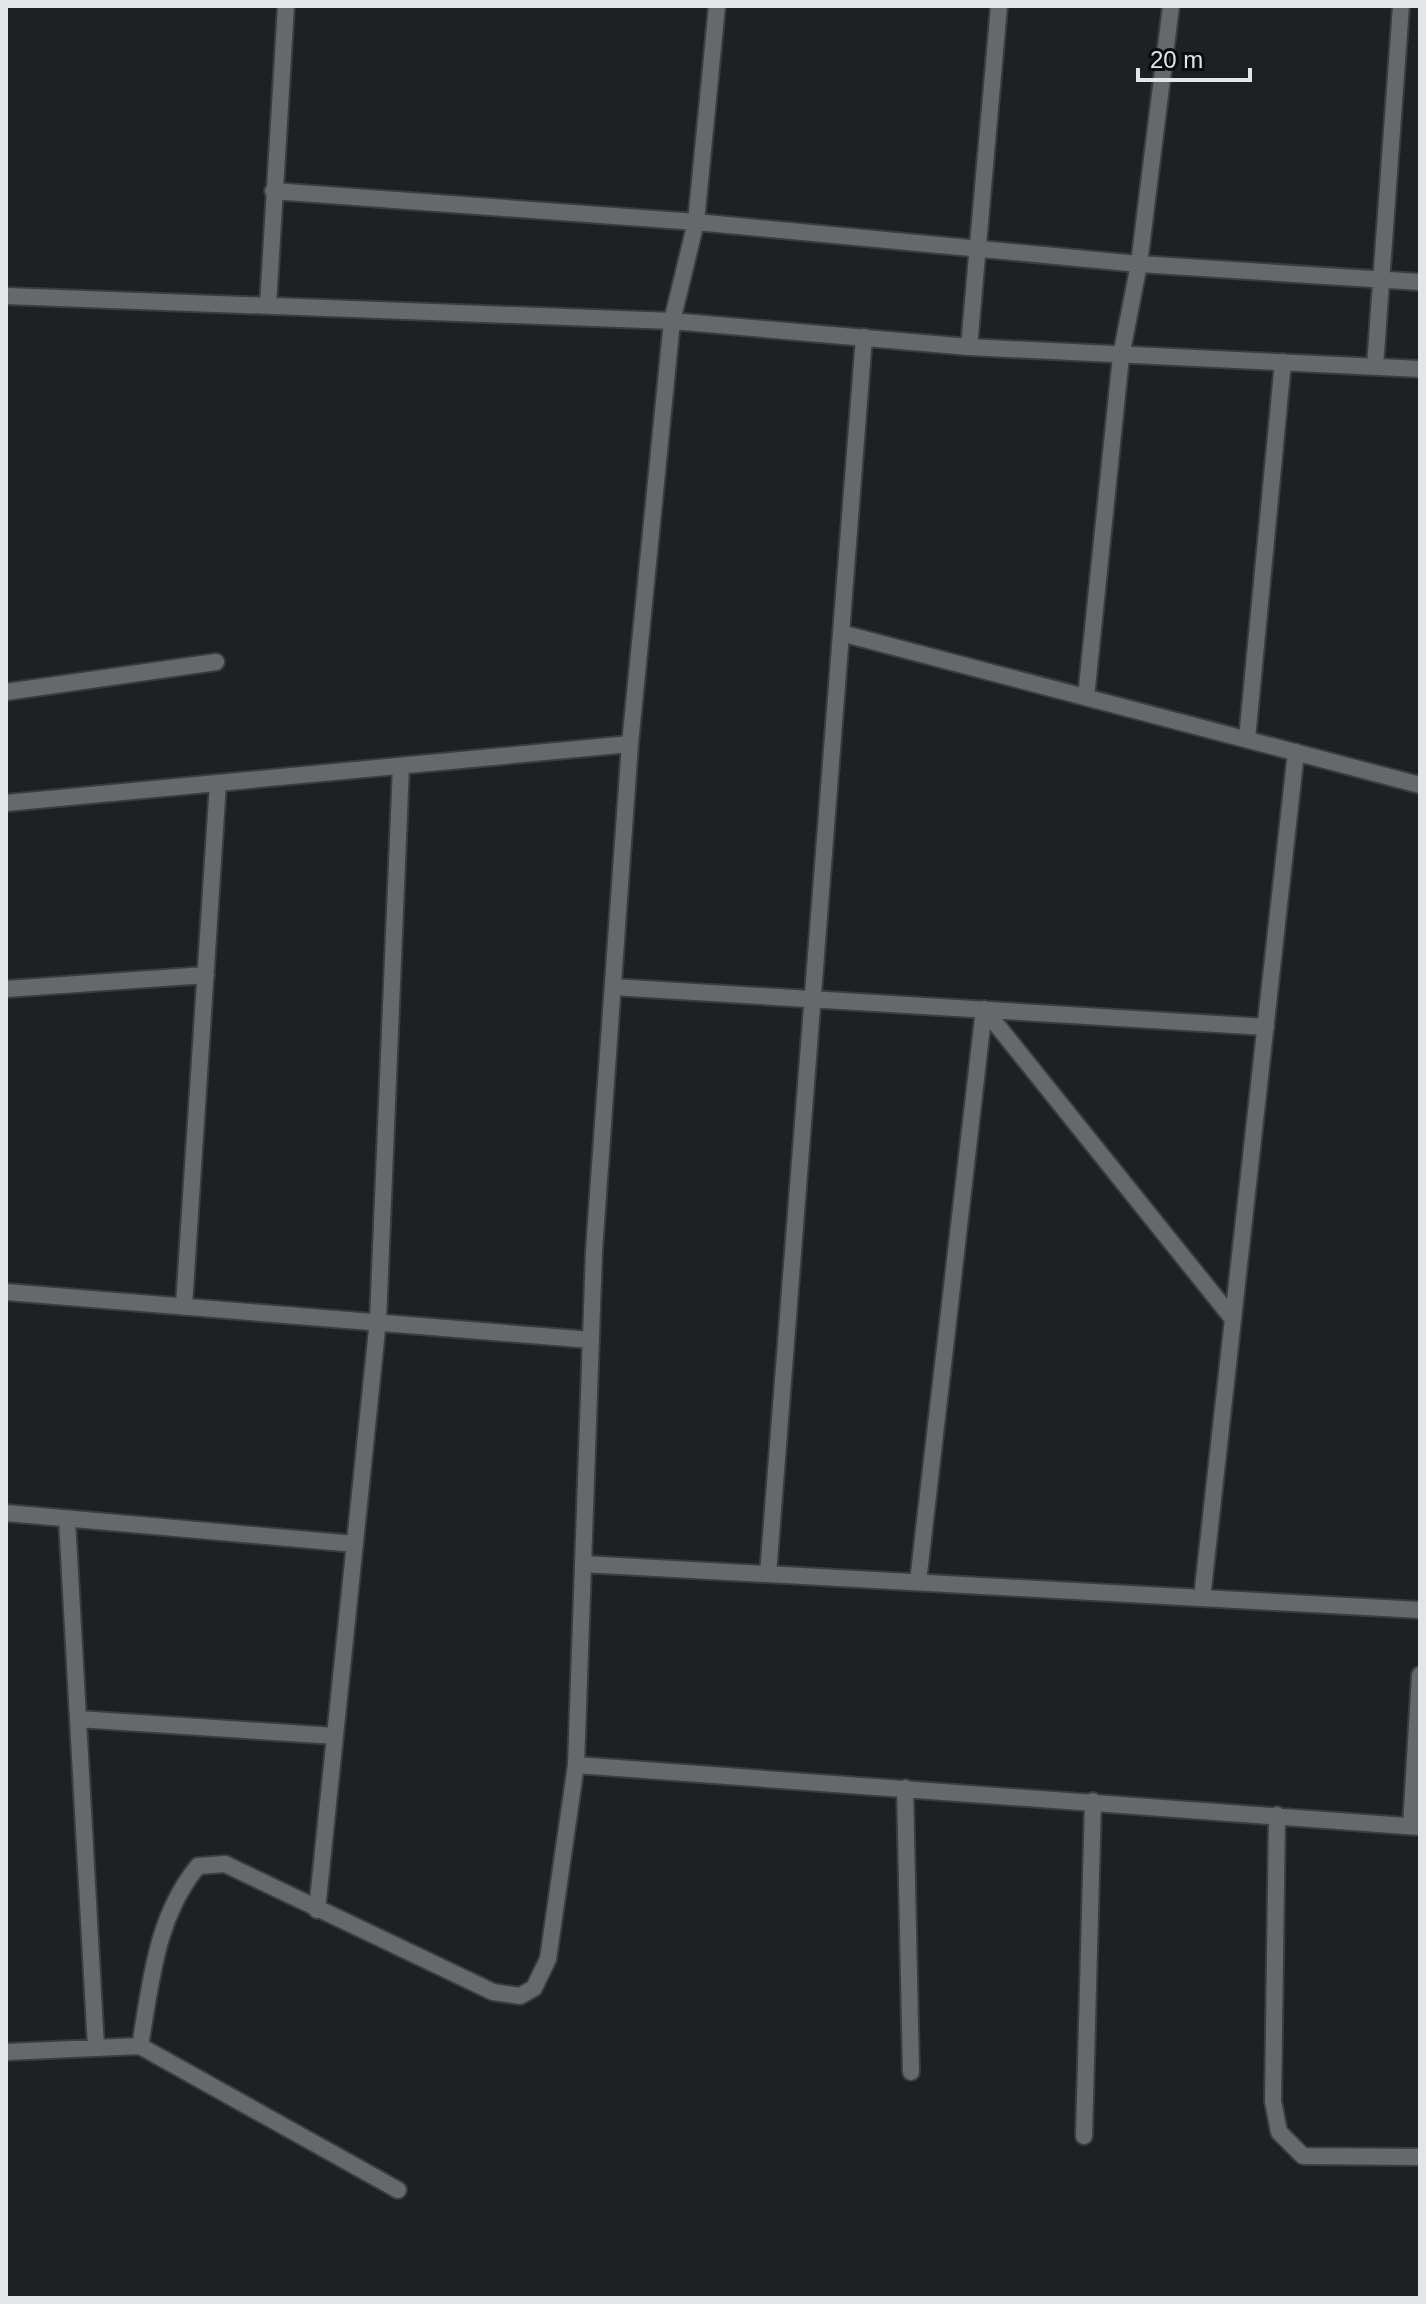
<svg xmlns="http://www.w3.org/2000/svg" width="1426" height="2304" font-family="Arial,sans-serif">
	<rect width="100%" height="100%" fill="#1e2122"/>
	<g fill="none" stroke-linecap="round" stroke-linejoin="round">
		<g stroke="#3a3c3e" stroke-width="20">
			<path id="street" d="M273,191L696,222L717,6
				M6,296L672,321L969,347L1420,369
				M268,305L286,6
				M969,347L999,6
				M1375,366L1401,6
				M841,633L1420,785
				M6,692L216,662
				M1086,697L1121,356L1139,264L1171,6
				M1247,739L1283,362
				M6,803L630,744
				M613,987L1266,1027
				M6,989L206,975
				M984,1009L1233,1319
				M6,1292L591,1340
				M184,1305L218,783
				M6,1513L355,1544
				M67,1519L96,2048
				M583,1564L1420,1610
				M768,1574L864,337
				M918,1582L984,1009
				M1202,1598L1296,752
				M78,1719L335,1736
				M576,1765L1420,1827
				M905,1788L911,2072
				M1277,1815L1273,2101L1279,2132L1303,2156L1420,2157
				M1411,1826L1420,1675
				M317,1910L378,1320L401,766
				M140,2046L398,2190
				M6,2052L140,2046C151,1982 156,1917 198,1866L225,1864L493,1992L520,1996L534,1988L548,1959L576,1765L594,1251L630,744L672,321L696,222L1139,264L1420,282
				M1084,2136L1093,1801"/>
		</g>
		<use href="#street" stroke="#676869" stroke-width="16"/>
	</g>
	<rect width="1426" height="2304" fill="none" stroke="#e3e5e7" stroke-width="16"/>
	<path d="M1138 68v12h112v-12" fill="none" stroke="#e3e5e7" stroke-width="4"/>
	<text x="1150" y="68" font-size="24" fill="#e3e5e7" stroke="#090a0b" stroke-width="6" paint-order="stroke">20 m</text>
</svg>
